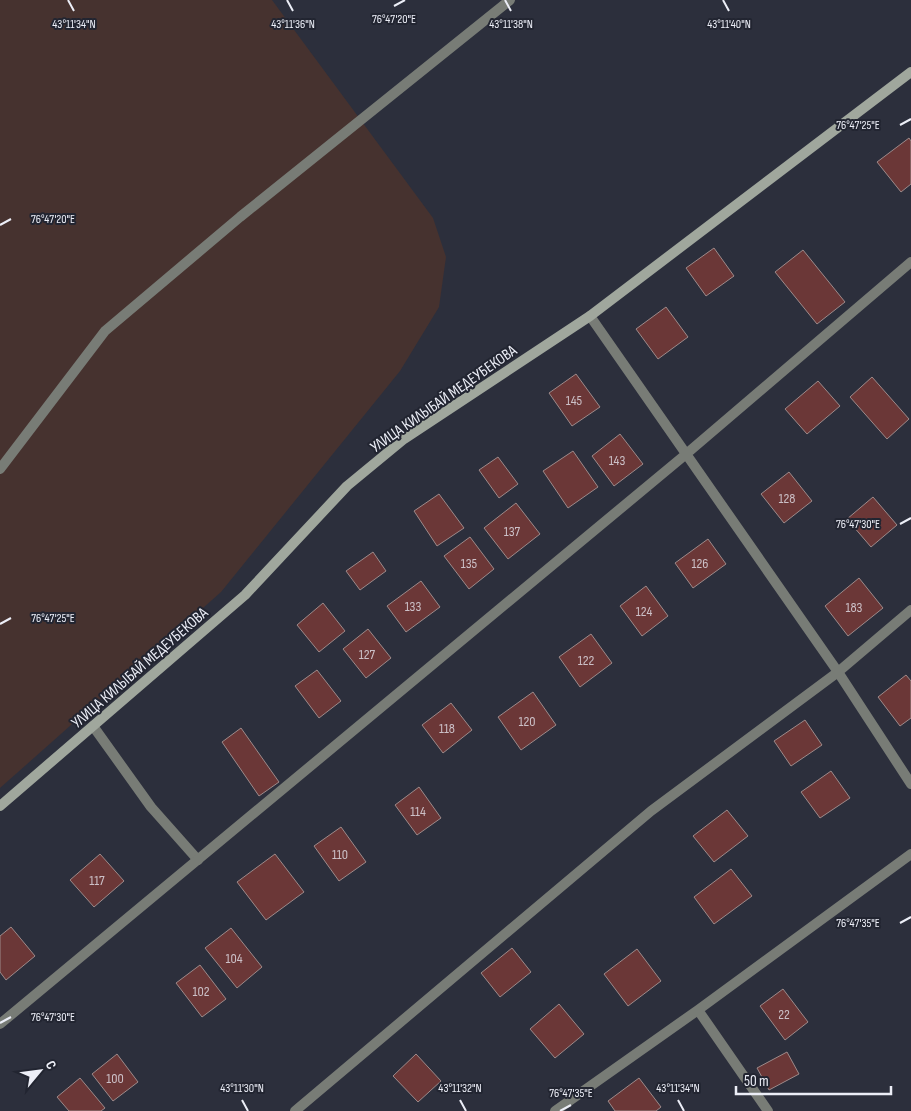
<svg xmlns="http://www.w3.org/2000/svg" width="911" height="1111" font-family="'Sofia Sans Condensed',sans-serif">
	<rect width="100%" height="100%" fill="#2c2f3c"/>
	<path fill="#46322f" d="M0,0H272L433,218L446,257L439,307L400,371L221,592L0,788Z"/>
	<path fill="#6b3737" stroke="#9d8a8a" d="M909,138L911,141V184L901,192L877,162Z
		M714,248L734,276L706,296L686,268Z
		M803,250L845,302L817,324L775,272Z
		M666,307L688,337L658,359L636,329Z
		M576,374L600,407L572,426L549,393Z
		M872,377L909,419L887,439L850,397Z
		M818,381L840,406L807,434L785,409Z
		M620,434L643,464L614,486L592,456Z
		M573,451L598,487L568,508L543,471Z
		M498,457L518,484L499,498L479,470Z
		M789,472L812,501L784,523L761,494Z
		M439,494L464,528L437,546L414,511Z
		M873,497L897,525L871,547L847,519Z
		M516,503L540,534L508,559L484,528Z
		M470,537L494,569L469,589L444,556Z
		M708,539L726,564L693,588L675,563Z
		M373,552L386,571L360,590L346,571Z
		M859,578L883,608L848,636L825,606Z
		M421,581L440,607L406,632L387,606Z
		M646,586L668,616L642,636L620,606Z
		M323,603L345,631L319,652L297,625Z
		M368,629L391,658L366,678L343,649Z
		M591,634L612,663L580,687L559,657Z
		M317,670L341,701L319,718L295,686Z
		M906,675L911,681V718L900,726L878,697Z
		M533,692L556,725L521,750L498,717Z
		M451,703L472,730L443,753L422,725Z
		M805,720L822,745L791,766L774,741Z
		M241,728L279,782L259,796L222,742Z
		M831,771L850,798L820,818L801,792Z
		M419,787L441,818L417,835L395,805Z
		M727,810L748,836L714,862L693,836Z
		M341,827L366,862L339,881L314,846Z
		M100,854L124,881L94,907L70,880Z
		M275,854L304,892L266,920L237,882Z
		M731,869L752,896L714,924L694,897Z
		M11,927L35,956L6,980L0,972V936Z
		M231,928L262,967L237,988L205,948Z
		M512,948L531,972L500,997L481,973Z
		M637,949L661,981L628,1006L604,974Z
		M200,965L226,999L202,1017L176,983Z
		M783,989L808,1022L785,1040L760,1006Z
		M559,1004L584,1034L555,1058L530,1029Z
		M787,1052L799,1074L769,1090L757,1068Z
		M117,1054L138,1082L113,1101L92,1074Z
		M416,1054L441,1081L418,1102L393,1076Z
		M80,1078L105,1108L101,1111H69L57,1097Z
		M639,1078L661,1107L656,1111H615L608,1101Z"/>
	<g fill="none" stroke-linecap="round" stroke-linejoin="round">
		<path stroke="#787c76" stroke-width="10" d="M0,469L105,331L240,217L510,0
			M93,726L151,807L198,860"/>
		<path stroke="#787c76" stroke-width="10" d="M590,316L838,672L911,784
			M698,1010L768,1111
			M0,1024L685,455L911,262
			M295,1111L651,811L838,672L911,610
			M555,1111L698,1010L911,854"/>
		<path stroke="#a0a79d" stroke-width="10" d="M0,806L245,595L347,486L404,439L590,316L911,72"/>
	</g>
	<path fill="none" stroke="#eceef7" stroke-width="2" d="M68,0L74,11M287,0L293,11M505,0L511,11M723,0L729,11M394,6L405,0M900,125L911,119M0,225L11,219M900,524L911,518M0,624L11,618M900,923L911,917M0,1023L11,1017M242,1100L248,1111M460,1100L466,1111M678,1100L684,1111M560,1111L571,1105"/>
	<g text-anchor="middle" stroke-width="4" stroke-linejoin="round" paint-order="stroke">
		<g font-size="14" fill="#ccc0c7">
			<text x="574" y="405">145</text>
			<text x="617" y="465">143</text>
			<text x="787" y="503">128</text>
			<text x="512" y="536">137</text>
			<text x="469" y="568">135</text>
			<text x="700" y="568">126</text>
			<text x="413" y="611">133</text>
			<text x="854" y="612">183</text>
			<text x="644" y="616">124</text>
			<text x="367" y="659">127</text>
			<text x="586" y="665">122</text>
			<text x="527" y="726">120</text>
			<text x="447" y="733">118</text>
			<text x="418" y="816">114</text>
			<text x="340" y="859">110</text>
			<text x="97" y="885">117</text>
			<text x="234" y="963">104</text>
			<text x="201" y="996">102</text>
			<text x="784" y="1019">22</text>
			<text x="115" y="1083">100</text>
		</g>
		<g font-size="16" fill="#eceef7" stroke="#222531">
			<text transform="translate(443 398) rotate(-35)" y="6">УЛИЦА КИЛЫБАЙ МЕДЕУБЕКОВА</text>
			<text transform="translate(139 667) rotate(-41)" y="6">УЛИЦА КИЛЫБАЙ МЕДЕУБЕКОВА</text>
		</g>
	</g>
	<g font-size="12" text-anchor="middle" fill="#eceef7" stroke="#222531" stroke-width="4" stroke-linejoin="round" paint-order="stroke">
		<text x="394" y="23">76°47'20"E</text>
		<text x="74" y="28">43°11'34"N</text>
		<text x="293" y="28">43°11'36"N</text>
		<text x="511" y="28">43°11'38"N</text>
		<text x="729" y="28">43°11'40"N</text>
		<text x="858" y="129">76°47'25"E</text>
		<text x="53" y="223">76°47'20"E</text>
		<text x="858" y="528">76°47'30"E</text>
		<text x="53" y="622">76°47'25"E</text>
		<text x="858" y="927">76°47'35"E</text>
		<text x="53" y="1021">76°47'30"E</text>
		<text x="242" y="1092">43°11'30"N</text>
		<text x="460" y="1092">43°11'32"N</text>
		<text x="678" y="1092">43°11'34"N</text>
		<text x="571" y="1097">76°47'35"E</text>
	</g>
	<g transform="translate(40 1071) rotate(61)" stroke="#222531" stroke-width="4" paint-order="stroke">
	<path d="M0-4L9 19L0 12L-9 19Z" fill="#eceef7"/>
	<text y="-8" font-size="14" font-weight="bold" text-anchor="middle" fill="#eceef7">С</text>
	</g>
	<path d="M736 1086v8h155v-8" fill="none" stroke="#eceef7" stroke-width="2.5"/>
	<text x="744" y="1086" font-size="15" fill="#eceef7" stroke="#222531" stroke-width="4" paint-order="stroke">50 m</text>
</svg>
